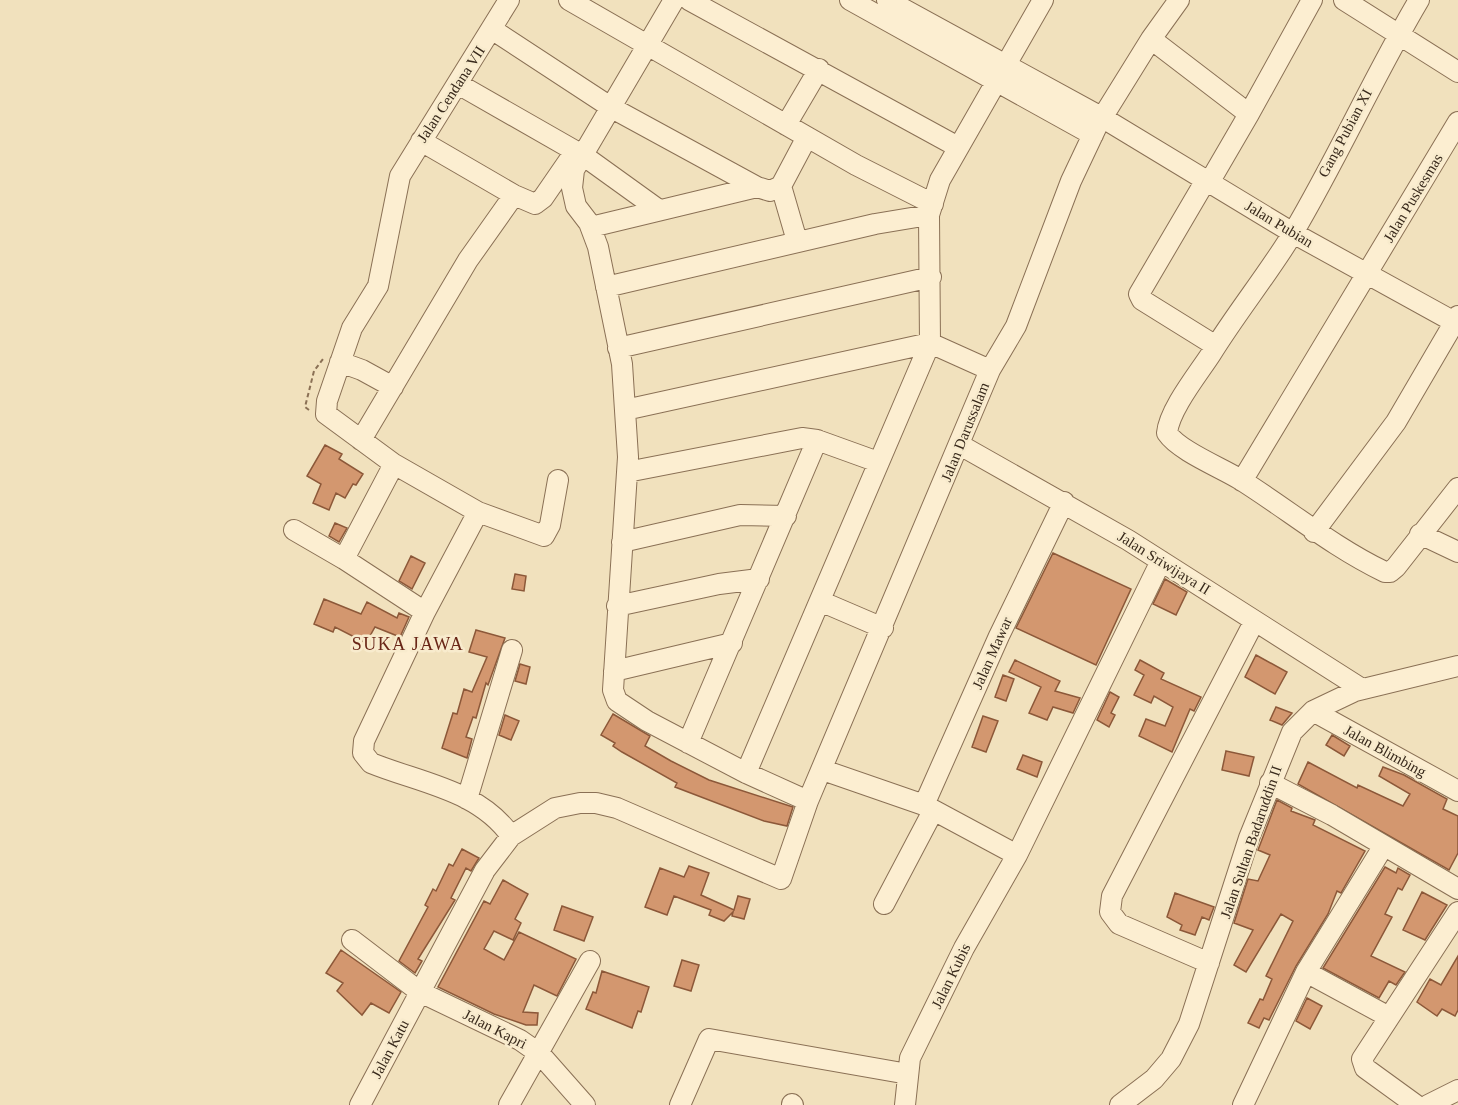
<svg xmlns="http://www.w3.org/2000/svg" width="1458" height="1105" font-family="Georgia,serif">
	<rect width="100%" height="100%" fill="#f1e1bd"/>
	<path fill="#d3976f" stroke="#8c5839" stroke-width="1.5" d="M325,445L342,454L339,459L363,474L356,485L353,484L345,498L336,493L329,510L313,503L321,484L307,476Z
		M335,523L347,528L339,542L329,536Z
		M1053,553L1131,589L1096,665L1016,628Z
		M411,556L425,563L412,589L399,581Z
		M515,574L526,576L524,591L512,589Z
		M1165,579L1187,592L1176,615L1153,604Z
		M324,599L361,614L367,602L397,618L399,613L409,617L400,637L375,627L366,643L335,627L333,632L314,624Z
		M476,630L505,638L488,685L486,683L476,718L473,717L466,737L472,739L467,758L442,748L453,713L457,714L464,689L472,692L487,657L469,652Z
		M1256,655L1287,672L1275,694L1245,677Z
		M1015,660L1060,681L1055,691L1080,698L1073,713L1053,707L1047,720L1029,713L1041,687L1009,672Z
		M1140,660L1164,673L1161,679L1201,697L1194,711L1190,709L1172,752L1139,736L1146,719L1165,726L1173,707L1154,696L1151,703L1134,695L1144,675L1135,670Z
		M520,664L530,667L526,684L515,681Z
		M1003,675L1014,679L1006,701L995,697Z
		M1110,692L1119,697L1111,713L1115,715L1109,727L1097,720Z
		M1276,707L1292,713L1282,725L1270,720Z
		M613,714L650,736L645,746L671,761L709,780L793,807L787,826L764,821L675,787L677,783L622,752L613,746L615,743L601,735Z
		M505,715L519,721L511,740L499,735Z
		M983,716L998,721L986,752L972,747Z
		M1332,735L1350,746L1344,756L1326,745Z
		M1226,751L1254,757L1249,776L1222,770Z
		M1023,755L1042,762L1037,777L1017,769Z
		M1308,762L1357,788L1358,785L1403,806L1410,794L1379,776L1383,767L1404,775L1447,799L1443,809L1458,816V853L1449,870L1298,784Z
		M1277,800L1292,808L1291,811L1315,820L1313,825L1365,851L1341,893L1337,891L1328,914L1296,966L1269,1020L1264,1018L1259,1028L1248,1023L1260,999L1263,1000L1272,979L1266,976L1293,921L1281,914L1246,972L1234,965L1253,930L1234,923L1248,879L1258,881L1270,855L1258,850Z
		M462,849L479,858L471,871L466,868L451,898L455,900L418,959L422,961L415,973L399,961L428,907L425,905L433,889L436,891L449,864L453,866Z
		M689,866L709,873L701,895L734,910L738,896L750,899L744,919L732,916L733,912L724,921L709,915L711,910L674,896L667,915L645,907L660,868L684,877Z
		M1385,867L1396,873L1398,868L1410,875L1402,890L1398,888L1385,914L1392,917L1371,956L1405,972L1396,985L1389,981L1379,998L1323,968Z
		M503,880L528,894L515,919L521,923L513,940L494,931L484,949L504,960L519,932L576,959L557,996L534,985L523,1012L538,1013L537,1025H526L494,1014L438,987L484,901L490,904Z
		M1422,892L1447,905L1425,940L1403,930Z
		M1175,893L1214,907L1209,920L1202,917L1195,935L1180,930L1182,925L1167,917Z
		M562,906L593,917L584,941L554,930Z
		M341,950L401,992L389,1013L371,1003L362,1015L337,991L343,983L326,973Z
		M1458,956V1010L1455,1016L1442,1009L1437,1016L1417,1002L1430,979L1441,985Z
		M682,960L699,965L691,991L674,986Z
		M602,971L649,987L641,1012L638,1011L632,1028L586,1009L593,992L596,993Z
		M1307,998L1322,1006L1310,1029L1296,1021Z"/>
	<g fill="none" stroke-linecap="round" stroke-linejoin="round">
		<g stroke="#8a7055" stroke-width="22">
			<path id="minor" d="M569,0L856,165L933,204
				M674,0L574,170L572,188L576,206L589,223L598,247L622,364L628,457L613,690L617,701L647,721L746,773L808,801
				M689,0L958,147
				M850,0L1093,135
				M887,0L1103,118L1293,233L1458,324
				M1344,0L1458,72
				M1419,0C1374,76 1338,157 1293,233C1268,274 1237,312 1211,354C1198,374 1169,410 1167,433C1179,451 1222,468 1241,480C1290,511 1333,547 1385,572H1390L1396,567L1458,488
				M493,30L612,108L757,187L770,191L781,186L807,137
				M1151,39L1249,114L1210,181L1203,185L1139,294L1142,300L1216,346
				M458,84L584,156L659,210
				M1249,114L1312,0
				M786,125L819,69
				M421,141L514,195L535,204L543,198L574,153
				M781,186L797,241
				M591,227L757,187
				M606,287L875,224L929,215
				M618,348L931,277
				M340,362L362,370L393,387
				M990,370L930,343L929,215L940,180L1043,0
				M625,410L930,343
				M361,440L468,260L514,195
				M960,445L1128,540L1362,689
				M394,464L326,414L327,401L352,328L378,286L400,176L509,0
				M627,472L802,438L817,440
				M1242,481L1458,122
				M294,530L344,559L425,612
				M1314,532L1396,422L1458,316
				M1420,534L1458,552
				M622,542L740,515L786,516
				M344,559L394,464L478,512
				M820,601L883,628
				M617,606L719,584L759,579
				M614,671L732,643
				M1313,711L1458,791
				M688,743L817,440L878,462
				M823,770L924,805L1017,855L1161,561
				M746,773L930,343
				M1270,783L1332,815L1458,889
				M467,799L512,650
				M924,805L999,636L1064,502
				M511,836C479,790 420,783 371,763L363,753L364,741L425,612L478,512L544,536L550,525L558,480
				M884,904L933,811
				M352,940L420,992L520,1040L540,1054L585,1105
				M1209,963L1119,924L1110,912L1112,896L1254,622
				M1306,972L1389,1017
				M792,1104L793,1105
				M360,1105L485,870L511,836L555,808L580,803H596L617,808L781,879L808,801L990,370L1016,326L1071,181L1097,126L1151,39L1179,0
				M509,1105L590,961
				M680,1105L709,1039L908,1074
				M905,1105L910,1058L964,948L1017,855
				M1120,1105L1154,1079L1171,1059L1189,1024L1249,838L1292,732L1313,711L1355,691L1458,666
				M1243,1105L1306,972L1383,847
				M1416,1105L1365,1068L1362,1059L1458,912
				M1428,1105L1458,1090"/>
		</g>
		<path stroke="#8a7055" stroke-width="2" stroke-dasharray="4.5 3" stroke-linecap="butt" d="M309,410L305,407L314,371L323,359"/>
		<use href="#minor" stroke="#fceed1" stroke-width="20"/>
	</g>
	<g text-anchor="middle" stroke-width="5" stroke-linejoin="round" paint-order="stroke">
		<g font-size="15" fill="#38291b" stroke="#f8ebcd">
			<text transform="translate(451 94) rotate(-57)" y="5">Jalan Cendana VII</text>
			<text transform="translate(1345 133) rotate(-62)" y="5">Gang Pubian XI</text>
			<text transform="translate(1413 198) rotate(-59)" y="5">Jalan Puskesmas</text>
			<text transform="translate(1279 224) rotate(31)" y="5">Jalan Pubian</text>
			<text transform="translate(965 432) rotate(-68)" y="5">Jalan Darussalam</text>
			<text transform="translate(1164 563) rotate(32)" y="5">Jalan Sriwijaya II</text>
			<text transform="translate(992 653) rotate(-66)" y="5">Jalan Mawar</text>
			<text transform="translate(1385 751) rotate(29)" y="5">Jalan Blimbing</text>
			<text transform="translate(1251 842) rotate(-71)" y="5">Jalan Sultan Badaruddin II</text>
			<text transform="translate(951 976) rotate(-64)" y="5">Jalan Kubis</text>
			<text transform="translate(495 1029) rotate(27)" y="5">Jalan Kapri</text>
			<text transform="translate(390 1049) rotate(-62)" y="5">Jalan Katu</text>
		</g>
		<g font-size="18" letter-spacing="1.5" fill="#692617" stroke="#f8ebcd">
			<text x="408" y="650">SUKA JAWA</text>
		</g>
	</g>
</svg>
